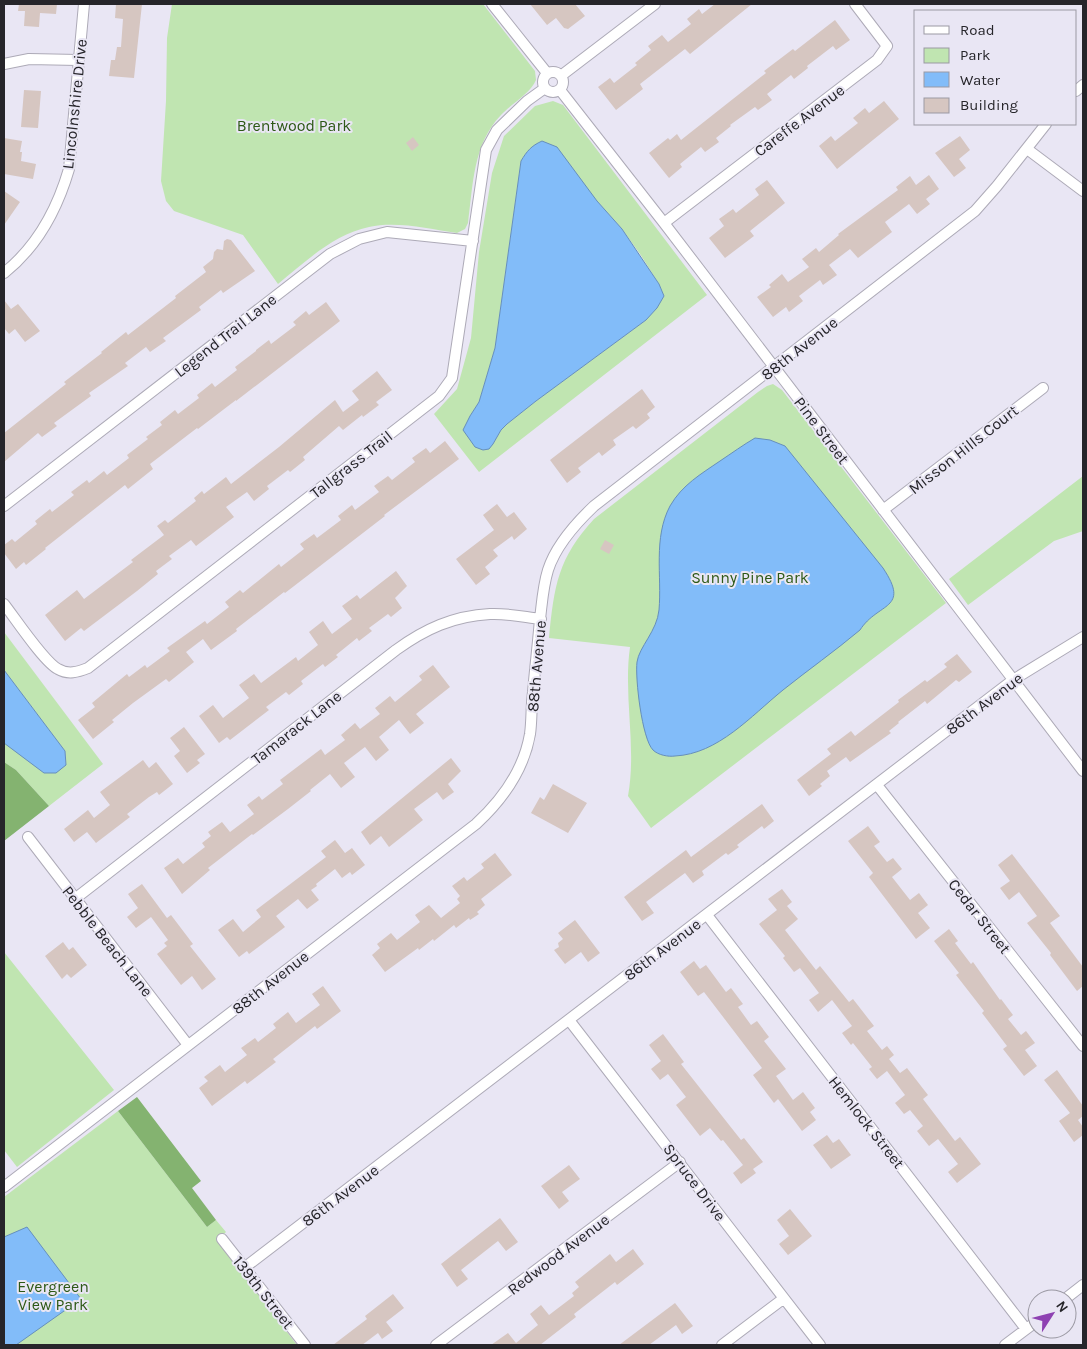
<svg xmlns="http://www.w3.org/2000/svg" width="1087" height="1349" font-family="Karla,sans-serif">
	<rect width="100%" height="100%" fill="#e9e6f4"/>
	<path fill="#c0e5b1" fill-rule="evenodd" d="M172,4H483L535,71L536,80C531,93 511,104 501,115C473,144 473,185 468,223L465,229L457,233C429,229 397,221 369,227C334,234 305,262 278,284L243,235L174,211L166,201L161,181L166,101L167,38Z
		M553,101L563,105L707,295L479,472L434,414L457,389L471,338L479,252L492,173L504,136L535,106ZM521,161L597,201L622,229L640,254L659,284L664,296L646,320L536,401L507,424L501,430L493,444L470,416L479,402L495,348Z
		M773,384L782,390L946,603L651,828L628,796C637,746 623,697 630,647L549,638C554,586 558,558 594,519L758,392L767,386Z
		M1083,476V531L1054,541L968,605L949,579Z
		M4,632L103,764L49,806L16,770L4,762V743L16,751L66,764L65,751L4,670Z
		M4,952L114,1090L17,1167L4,1150Z
		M118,1111L207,1227L216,1220L226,1232L217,1241L297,1345H4V1197Z"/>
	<path fill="#84b370" d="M4,762L16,770L49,806L4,841Z
		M137,1097L201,1181L192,1188L216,1220L207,1227L118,1111Z"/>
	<path fill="#82bcf9" stroke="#668fbb" d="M542,141L557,147L597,201L622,229L659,284L664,296L657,308L646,320L536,401L507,424L501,430L493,444L489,449L483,450L475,447L463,430L470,416L479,402L495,348L521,161C527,151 531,146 542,141Z
		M755,438L770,440L785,446L883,568C911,610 878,602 860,630C835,651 808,670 783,690C751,716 718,754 675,756C668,757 658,755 653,750C642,739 635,678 637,662C639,647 657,631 659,610C662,576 653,538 670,506C682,485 701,474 720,461C732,453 743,445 755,438Z
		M4,670L65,751L66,765L56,773H44L4,743Z
		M27,1227L81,1299L16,1345H4V1237Z"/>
	<path fill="#d6c6c1" d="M19,4H57L56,14L40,13L39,27L24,26L25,11H18Z
		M116,4H142L134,78L109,76L111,60H115L117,47H121L123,19L115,18Z
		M530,4H575L585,16L568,29L564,28L556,18L547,25Z
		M715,4H752L690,54L685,49L640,84L643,89L616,110L598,87L610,78L614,83L637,65L635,63L651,50L648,46L662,35L668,42L691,24L687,19L699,9L702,14Z
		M835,20L850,40L836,50L833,46L807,66L808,68L794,79L791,75L767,94L772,100L758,110L755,107L730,125L731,126L716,138L719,142L705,152L701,147L680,164L682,167L669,178L649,153L668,138L670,140L677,134L681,140L766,73L764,71L793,49L795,51Z
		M24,90L41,91L38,128L21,127Z
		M884,101L899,119L837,169L819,146L831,136L835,141L858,123L853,118L865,108L869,113Z
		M960,136L970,150L959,159L966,168L954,177L935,153Z
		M413,137L419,145L412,151L406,143Z
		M4,138L22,141L20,152H22L21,161L36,164L33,179L4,174Z
		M929,175L939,189L926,199L930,204L917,214L909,204L885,222L892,232L858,258L850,249L829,265L837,275L823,285L820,280L799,296L803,301L789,312L786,307L773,317L757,297L771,287L769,285L782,274L788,282L809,267L802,259L816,248L819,252L839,235L838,234L898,190L896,187L910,176L916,185Z
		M767,180L785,203L750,231L754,236L725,258L709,238L724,226L719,219L733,209L736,213L759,195L755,189Z
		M4,191L20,202L4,225Z
		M227,239L231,240L255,271L223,293L221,290L199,307L201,310L163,338L166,341L150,352L146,347L125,363L128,366L89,393L91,396L54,423L57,426L42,437L38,433L4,462V433L66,384L64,382L102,353L101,352L126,332L128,335L176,298L175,296L206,272L203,267L213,259L214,252L217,249L223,250L224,241Z
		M4,300L11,309L18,304L40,331L25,342L15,329L9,334L4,328Z
		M326,302L340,321L236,401V400L198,429L197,428L150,464L153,469L128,489L125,485L45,548L46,549L26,565L24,562L16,569L4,553V545L12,539L15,542L37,524L35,521L50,509L52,512L74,495L71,492L87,480L89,483L104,471L107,475L129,458L127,455L148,439L146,437L162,425L160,422L175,410L178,414L199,398L197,395L212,383L215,387L237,370L235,367L256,351V350L269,340L271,344L296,325L293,322L306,311L309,315Z
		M377,371L392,390L376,402L379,405L363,417L362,415L343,430L339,426L303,457L305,460L290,472L288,470L267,486L269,489L254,501L247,492L226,507L234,517L196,546L191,540L169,556L172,559L156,571L158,574L137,591L84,631L81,628L65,641L45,615L77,590L84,599L133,562L131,560L164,535L157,526L165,520L168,523L196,501L194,498L202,491L204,494L226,477L231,484L279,447L335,400L343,412L359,400L352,391Z
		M642,389L655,407L647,414L650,418L636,429L633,426L613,440L616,445L602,456L599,452L578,468L581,472L567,483L550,460Z
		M445,441L459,459L384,515L385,516L285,593L284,592L236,629L237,631L211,650L203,639L186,652L194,662L169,682L166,679L133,703L112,720L114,722L93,739L78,720L95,707L92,703L127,674L129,677L145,665L147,668L170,651L167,648L205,621L207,624L229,607L225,602L240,590L243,593L279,564L281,567L304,549L300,544L314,534L317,538L341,520L338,516L352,505L355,510L379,492L374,486L388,476L392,480L415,462L412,458L426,448L430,453Z
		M497,504L507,517L514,512L527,529L514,540L512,536L493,550L498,556L485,567L490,574L476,585L456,559L494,530L483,515Z
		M605,540L614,545L609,554L600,549Z
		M396,571L407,586L395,598L402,608L391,617L388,614L369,628L372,631L359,641L357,638L336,655L338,657L325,667L323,664L301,681L303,684L289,695L286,692L266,707L269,710L230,740L227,737L219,743L199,716L213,705L223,718L249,698L239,685L254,674L261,683L296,657L298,661L318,645L309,632L323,621L332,634L352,619L342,606L357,595L360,599Z
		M957,654L972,672L959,682L956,680L927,704L925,701L898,722L899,723L889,731L891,733L850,762L846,757L827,771L830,776L820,784L822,786L809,796L797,780L831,754L827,749L851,731L855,736L899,702L898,700L925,680L927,682L947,667L944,664Z
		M433,665L450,687L416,714L424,723L410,734L399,720L379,737L389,750L376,761L365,747L344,763L355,777L341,788L330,774L310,790L311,791L288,809L253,835L252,834L208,868L210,870L182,894L164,868L178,858L183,864L205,847L202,843L211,836L208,832L222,822L230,832L254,814L247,805L259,796L262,800L283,784L280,780L321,749L325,755L345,740L341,735L355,723L360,729L380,714L375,708L390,696L395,702L422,680L419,676Z
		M184,727L205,754L197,760L200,763L187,773L174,756L180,751L170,738Z
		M451,758L461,771L448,784L454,792L443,800L437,792L414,809L423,820L389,847L381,836L370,845L361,832Z
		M143,760L149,768L156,762L173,784L159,795L157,792L149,797L127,814L130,817L96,843L87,832L74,842L64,829L88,810L94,818L110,805L100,792Z
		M553,784L587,803L568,833L531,813L540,797L544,800Z
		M762,804L774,821L764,829L762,826L737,845L739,847L728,855L726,853L702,871L704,875L693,883L685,873L662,890L646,902L654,913L642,921L624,897L686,850L691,857Z
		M868,826L880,842L874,846L887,862L893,858L902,869L892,877L910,900L919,893L928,905L918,913L930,928L916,939L869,877L873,873L848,841Z
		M335,840L345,853L352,848L365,865L352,875L350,872L342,878L335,869L316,884L317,886L311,890L319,900L307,909L298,899L276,916L285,927L249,954L247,951L239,957L218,930L233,919L243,932L261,917L256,910L326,857L321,851Z
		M495,853L512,875L481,899L485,905L477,912L479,914L470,920L469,918L456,928L454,925L434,941L433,939L419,950L418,948L385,972L372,955L380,948L377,944L391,933L397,940L420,922L415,915L429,905L441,918L460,903L457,899L460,896L452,886L464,877L467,881L484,868L481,864Z
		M1012,854L1060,916L1050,923L1083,967V986L1077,991L1050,955L1051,953L1027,923L1037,916L1019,892L1009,900L1000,888L1010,881L998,865Z
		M142,884L167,918L171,915L193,944L190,946L216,979L202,990L192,976L181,985L157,954L167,946L164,943L168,940L151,917L136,928L127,917L138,908L128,894Z
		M782,889L792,902L787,906L798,919L785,930L816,970L820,966L849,1002L853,999L874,1026L867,1031L882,1050L887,1046L894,1055L889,1059L900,1073L907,1068L928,1095L923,1099L955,1141L960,1137L981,1164L957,1183L948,1172L958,1164L938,1139L929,1146L917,1131L923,1126L910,1110L904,1114L895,1103L905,1095L887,1071L877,1079L869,1069L872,1067L853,1043L851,1045L842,1033L852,1026L832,1000L818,1012L809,1000L819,993L800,968L794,972L783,958L785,956L759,924L777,910L768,899Z
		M575,920L600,953L588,962L581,952L565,964L554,950L559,947L558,943L563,939L558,933Z
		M949,929L958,941L955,943L971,964L973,962L1000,1000L1001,999L1013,1015L1008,1019L1021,1035L1026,1031L1035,1043L1025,1050L1037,1066L1024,1076L1003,1049L1007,1046L982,1013L984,1011L956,975L959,973L934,941Z
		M63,942L69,950L73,947L87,965L71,978L67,974L62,979L45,956Z
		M694,961L700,969L706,965L726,992L731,988L743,1004L738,1007L751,1025L757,1021L769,1037L764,1041L786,1069L776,1076L793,1100L803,1092L815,1108L810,1112L816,1120L802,1131L778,1099L774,1103L753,1075L762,1068L730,1026L704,992L698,996L680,972Z
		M323,986L341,1011L317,1029L315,1026L273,1059L276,1062L247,1084L245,1081L212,1106L199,1088L208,1081L204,1077L220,1065L225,1072L247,1055L241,1048L255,1038L258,1042L276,1028L273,1024L288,1012L296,1023L320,1005L312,994Z
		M663,1034L684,1062L681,1064L741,1140L744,1138L763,1162L753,1169L756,1173L741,1184L733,1173L743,1165L723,1140L721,1141L710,1128L700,1136L676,1105L686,1097L668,1074L660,1080L651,1069L661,1061L649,1045Z
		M1057,1070L1083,1106V1116L1078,1120L1083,1127V1135L1074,1142L1059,1121L1070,1113L1044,1080Z
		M827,1135L833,1143L839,1139L851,1155L831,1169L813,1145Z
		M569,1165L580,1179L562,1192L569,1201L559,1209L541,1186Z
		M790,1209L812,1236L788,1255L779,1244L789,1236L777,1220Z
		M500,1218L518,1242L506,1251L498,1241L461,1270L468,1279L457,1287L441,1264Z
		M633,1249L644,1264L617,1285L615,1282L574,1314L576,1317L540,1345H491L508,1333L516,1343L538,1325L530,1314L541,1305L549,1315L574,1296L572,1293L579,1287L575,1282L610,1254L616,1262Z
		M393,1294L404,1308L386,1322L393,1331L382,1339L378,1333L362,1345H333L367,1319L365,1316Z
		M675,1303L693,1326L682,1334L676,1325L649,1345H619Z"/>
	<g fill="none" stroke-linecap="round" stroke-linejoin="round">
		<g stroke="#adaab7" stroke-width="12">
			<path id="street" d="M492,4L547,73
				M4,64L29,59L78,60
				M543 82a10 10 0 1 1 20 0a10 10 0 1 1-20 0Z
				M562,75L655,4
				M560,90L664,223L1083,771
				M1076,91L1083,85
				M1027,149L1083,191
				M664,223L877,60L887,46L855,4
				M4,273C38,246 57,210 69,169L84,4
				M4,506L330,254L359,239L387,232L473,241
				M883,510L1043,388
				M4,604C15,618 44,662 58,669C68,675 78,672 88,668L439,396L452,378L486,150L497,130L527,101L545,88
				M877,785L1083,1046
				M28,837L188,1045
				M76,898L396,650C425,629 453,616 490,614C506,613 524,617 541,619
				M707,915L1026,1329
				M569,1020L820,1345
				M4,1187L476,824C502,800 524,769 530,734C532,720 531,706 533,692C535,668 538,644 540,619C542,603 543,586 548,570C556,545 575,524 594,506L975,211L997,186L1046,124
				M222,1239L305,1345
				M244,1268L1013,680L1083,637
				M1065,1299L1083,1285
				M436,1345L680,1162
				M722,1345L783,1299
				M1005,1345L1037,1321"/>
		</g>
		<use href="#street" stroke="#fff" stroke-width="10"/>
	</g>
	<g text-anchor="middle" stroke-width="4" stroke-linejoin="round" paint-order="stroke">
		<g font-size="16" fill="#26252a" stroke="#e9e6f4">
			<text transform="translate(74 104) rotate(-84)" y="6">Lincolnshire Drive</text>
			<text transform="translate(799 120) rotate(-37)" y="6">Careffe Avenue</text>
			<text transform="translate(225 335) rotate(-38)" y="6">Legend Trail Lane</text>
			<text transform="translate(799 348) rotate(-38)" y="6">88th Avenue</text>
			<text transform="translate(822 430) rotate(53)" y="6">Pine Street</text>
			<text transform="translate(963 449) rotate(-38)" y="6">Misson Hills Court</text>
			<text transform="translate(351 464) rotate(-38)" y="6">Tallgrass Trail</text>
			<text transform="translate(536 666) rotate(-85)" y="6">88th Avenue</text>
			<text transform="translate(984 703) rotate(-37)" y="6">86th Avenue</text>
			<text transform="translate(296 727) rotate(-38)" y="6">Tamarack Lane</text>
			<text transform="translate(980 916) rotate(52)" y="6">Cedar Street</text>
			<text transform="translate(108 941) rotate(52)" y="6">Pebble Beach Lane</text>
			<text transform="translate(662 949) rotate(-37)" y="6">86th Avenue</text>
			<text transform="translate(270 982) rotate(-38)" y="6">88th Avenue</text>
			<text transform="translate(867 1122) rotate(52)" y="6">Hemlock Street</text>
			<text transform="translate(695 1182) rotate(53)" y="6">Spruce Drive</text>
			<text transform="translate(340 1195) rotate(-37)" y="6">86th Avenue</text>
			<text transform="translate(558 1254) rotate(-37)" y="6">Redwood Avenue</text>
			<text transform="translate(264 1292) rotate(52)" y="6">139th Street</text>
		</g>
		<g font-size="16" fill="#2d5916" stroke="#e9e6f4">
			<text x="294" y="131">Brentwood Park</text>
			<text x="750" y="583">Sunny Pine Park</text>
			<text x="53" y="1292">Evergreen<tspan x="53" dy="18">View Park</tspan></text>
		</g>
	</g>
	<rect width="1087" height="1349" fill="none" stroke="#26252a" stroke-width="10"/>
	<rect x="914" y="10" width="162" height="115" fill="#e9e6f4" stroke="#9b99a3"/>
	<rect x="924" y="26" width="25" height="8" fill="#ffffff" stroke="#9b99a3"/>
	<text x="960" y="35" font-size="15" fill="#26252a">Road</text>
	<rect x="924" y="48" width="25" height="15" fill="#c0e5b1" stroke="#9b99a3"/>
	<text x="960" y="60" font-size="15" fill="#26252a">Park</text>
	<rect x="924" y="72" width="25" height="15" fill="#82bcf9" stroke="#9b99a3"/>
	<text x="960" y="85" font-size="15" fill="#26252a">Water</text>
	<rect x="924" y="98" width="25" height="15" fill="#d6c6c1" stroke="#9b99a3"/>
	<text x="960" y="110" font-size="15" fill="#26252a">Building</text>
	<g transform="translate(1052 1314) rotate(54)"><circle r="24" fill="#e9e6f4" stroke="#9b99a3"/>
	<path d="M0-4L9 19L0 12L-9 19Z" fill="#8e41b2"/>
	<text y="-8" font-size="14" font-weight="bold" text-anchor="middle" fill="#26252a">N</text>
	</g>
</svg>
